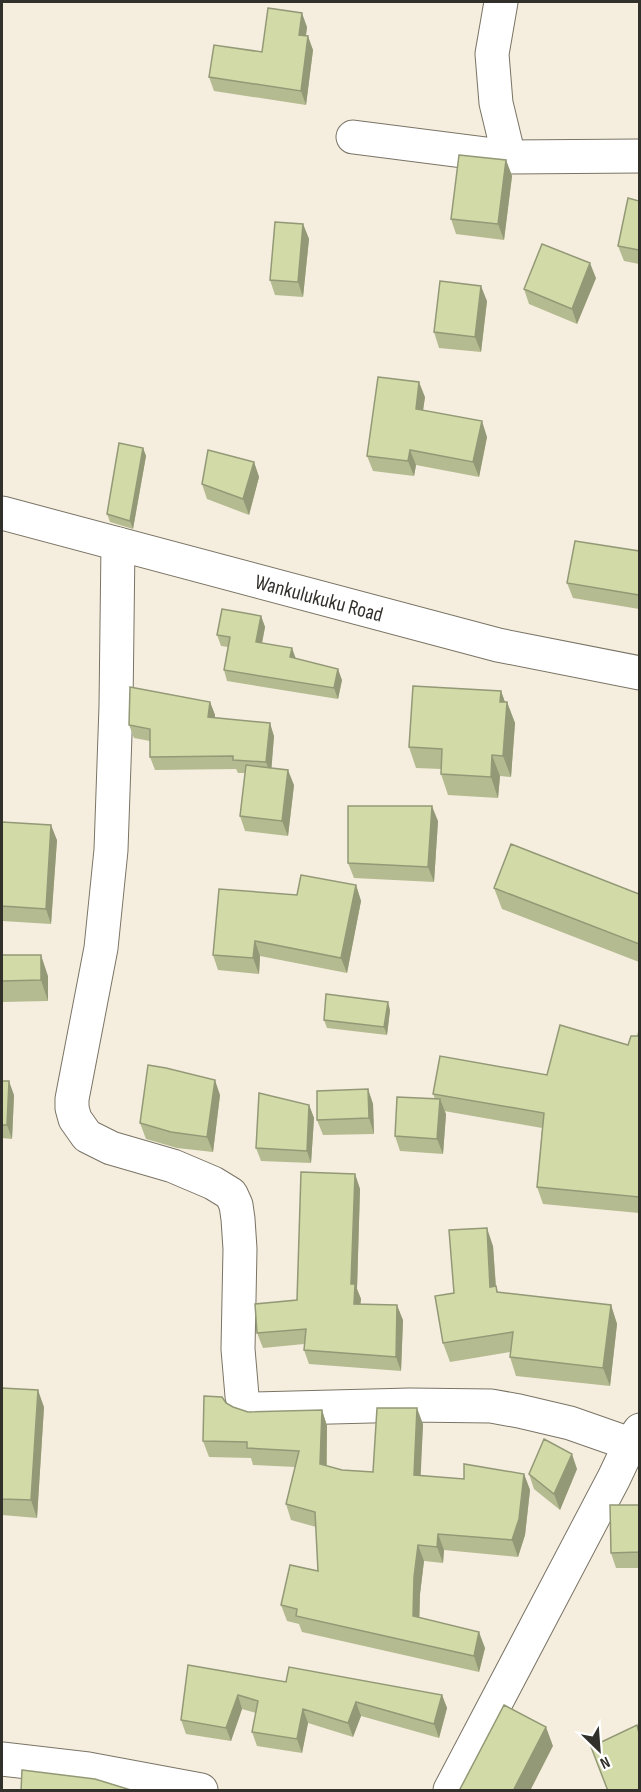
<svg xmlns="http://www.w3.org/2000/svg" width="641" height="1792" font-family="'Sofia Sans Condensed',sans-serif">
	<rect width="100%" height="100%" fill="#f5eede"/>
	<g fill="none" stroke-linecap="round" stroke-linejoin="round">
		<g stroke="#7a7466" stroke-width="35">
			<path id="minor" d="M501,2L492,54L496,103L509,157
				M353,137L509,157L640,156
				M118,544L116,706L111,850L101,948L72,1099V1108L75,1119L87,1136L111,1148L173,1166L213,1183L231,1194L236,1205L238,1219L240,1249L238,1349L242,1396L245,1406L254,1409L410,1405L491,1406L519,1411L570,1423L630,1444
				M2,1759L88,1769L201,1790
				M450,1790L614,1478L630,1444L640,1430"/>
		</g>
		<g stroke="#7a7466" stroke-width="35">
			<path id="major" d="M2,513L498,645L640,673"/>
		</g>
		<use href="#minor" stroke="#fff" stroke-width="33"/>
		<use href="#major" stroke="#fff" stroke-width="33"/>
	</g>
	<path fill="#b5bb90" d="M307,27L306,36L313,50L306,105L214,91L209,77L262,52Z
		M506,160L512,176L504,240L456,234L451,219Z
		M639,201V264L624,261L618,246Z
		M303,224L309,239L303,297L275,295L270,280Z
		M596,278L577,324L529,304L524,289Z
		M487,301L481,352L439,348L434,332Z
		M425,397L423,410L487,437L479,477L416,465L414,476L373,471L367,456Z
		M143,448L146,456L133,529L110,522L107,514Z
		M254,462L259,477L249,515L207,499L202,484Z
		M639,551V609L573,598L567,583Z
		M261,616L265,627L262,643L342,680L338,699L227,681L224,670L228,647L221,646L217,635Z
		M501,691L505,702H507L515,723L511,777L500,776L498,798L448,795L441,774V769L416,768L409,747Z
		M210,702L215,715V718L274,736L271,768L294,785L288,836L245,831L240,816L245,773H238L236,769L155,770L150,757V741L134,738L129,725Z
		M438,821L434,882L354,878L348,863Z
		M2,822L57,840L51,924L2,921Z
		M356,885L361,901L347,973L260,956L259,974L218,970L213,955L297,895Z
		M494,888L639,894V962L502,909Z
		M2,955L48,976V1001L2,1002Z
		M390,1010L387,1035L327,1028L324,1020Z
		M639,1031V1213L543,1204L537,1187L542,1128L444,1111L446,1114L443,1154L400,1151L395,1136L435,1099L433,1094L547,1075L628,1045L638,1036Z
		M2,1081L14,1095L12,1139L2,1138Z
		M368,1089L373,1104L374,1134L323,1135L317,1120Z
		M220,1095L213,1152L177,1148L146,1139L140,1123Z
		M309,1105L314,1118L311,1163L261,1161L256,1148Z
		M355,1174L360,1189L357,1289L361,1299L360,1304L403,1320L401,1371L309,1364L304,1350V1344L263,1348L257,1333L297,1300Z
		M493,1246L496,1286L498,1292L611,1305L617,1324L610,1386L516,1376L510,1357V1352L450,1362L443,1343L454,1293Z
		M2,1388L44,1407L37,1518L2,1515Z
		M226,1403L233,1407L248,1412L322,1410L327,1426V1466L342,1470L373,1472L423,1424L420,1476L464,1479L524,1474L530,1490L525,1535L518,1557L444,1550L443,1563L424,1561L420,1594L419,1618L485,1648L479,1672L302,1632L299,1624L287,1621L281,1605L318,1571L316,1527L291,1520L286,1504L295,1467L253,1465L251,1458L209,1457L203,1441Z
		M577,1469L560,1510L534,1489L529,1474Z
		M639,1505V1568H616L611,1553Z
		M188,1665L286,1682L442,1695L447,1708L439,1738L361,1716L353,1737L308,1723L302,1753L257,1746L252,1732L256,1713L242,1709L231,1741L186,1734L181,1720Z"/>
	<path fill="#939976" d="M302,13L307,27L304,49L299,35Z
		M308,36L313,50L306,105L301,91Z
		M506,160L512,176L504,240L498,224Z
		M303,224L309,239L303,297L298,282Z
		M590,263L596,278L577,324L572,309Z
		M481,286L487,301L481,352L475,337Z
		M419,382L425,397L421,424L416,409Z
		M482,421L487,437L479,477L473,462Z
		M143,448L146,456L133,529L130,521Z
		M410,450L416,465L414,476L408,461Z
		M254,462L259,477L249,515L243,499Z
		M261,616L265,627L260,653L256,642Z
		M292,648L296,659L290,657Z
		M338,669L342,680L338,699L334,688Z
		M501,691L507,708V702L515,723L511,777L503,756L500,702Z
		M210,702L215,715L213,730L208,717Z
		M270,723L274,736L271,775L266,762Z
		M492,755L500,776L498,798L491,777Z
		M288,770L294,785L288,836L282,821Z
		M432,806L438,821L434,882L428,867Z
		M51,825L57,840L51,924L46,909Z
		M356,885L361,901L347,973L341,958Z
		M255,941L260,956L259,974L253,958Z
		M41,955L48,976V1001L41,980Z
		M388,1002L390,1010L387,1035L384,1027Z
		M215,1080L220,1095L213,1152L207,1137Z
		M9,1081L14,1095L12,1139L7,1125Z
		M368,1089L373,1104L374,1134L369,1118Z
		M440,1099L446,1114L443,1154L437,1139Z
		M309,1105L314,1118L311,1163L307,1151Z
		M355,1174L360,1189L357,1289L361,1299L359,1319L354,1304L351,1284Z
		M487,1228L493,1246L497,1305L490,1287Z
		M397,1305L403,1320L401,1371L396,1357Z
		M611,1305L617,1324L610,1386L603,1368Z
		M38,1390L44,1407L37,1518L31,1500Z
		M417,1408L423,1424L420,1491L414,1475Z
		M322,1410L327,1426L326,1480L320,1464Z
		M572,1454L577,1469L560,1510L554,1494Z
		M524,1474L530,1490L525,1535L518,1557L512,1540Z
		M438,1534L444,1550L443,1563L437,1547Z
		M418,1545L424,1561L420,1594L419,1633L413,1616L414,1577Z
		M479,1632L485,1648L479,1672L474,1656Z
		M238,1695L242,1709L231,1741L226,1728Z
		M442,1695L447,1708L439,1738L434,1724Z
		M356,1702L361,1716L353,1737L348,1723Z
		M303,1709L308,1723L302,1753L297,1739Z
		M546,1727L553,1746L530,1791H513Z"/>
	<path fill="#d2daa8" stroke="#939976" stroke-width="1.5" d="M268,8L302,13L299,35L308,36L301,91L209,77L214,45L262,52Z
		M459,155L506,160L498,224L451,219Z
		M628,198L639,201V250L618,246Z
		M275,222L303,224L298,282L270,280Z
		M542,244L590,263L572,309L524,289Z
		M440,281L481,286L475,337L434,332Z
		M378,377L419,382L416,409L482,421L473,462L410,450L408,461L367,456Z
		M119,443L143,448L130,521L107,514Z
		M208,450L254,462L243,499L202,484Z
		M575,541L639,551V595L567,583Z
		M222,609L261,616L256,642L292,648L290,657L338,669L334,688L224,670L230,637L217,635Z
		M413,686L501,691L500,702H507L503,756L492,755L491,777L441,774L442,749L409,747Z
		M130,687L210,702L208,717L270,723L266,762L233,760V756L150,757V729L129,725Z
		M246,765L288,770L282,821L240,816Z
		M348,806H432L428,867L348,863Z
		M2,822L51,825L46,909L2,906Z
		M511,844L639,894V944L494,888Z
		M301,875L356,885L341,958L255,941L253,958L213,955L219,889L297,895Z
		M2,955H41V980L2,981Z
		M326,994L388,1002L384,1027L324,1020Z
		M560,1025L628,1045L631,1036H638L639,1031V1197L537,1187L544,1113L433,1094L440,1056L547,1075Z
		M148,1065L166,1068L215,1080L207,1137L171,1132L140,1123Z
		M2,1081H9L7,1125H2Z
		M368,1089L369,1118L317,1120V1091Z
		M259,1093L309,1105L307,1151L256,1148Z
		M397,1097L440,1099L437,1139L395,1136Z
		M301,1172L355,1174L351,1284H355L354,1304L397,1305L396,1357L304,1350L306,1329L257,1333L255,1304L297,1300Z
		M487,1228L490,1287L496,1286L497,1292L611,1305L603,1368L510,1357L513,1332L443,1343L435,1296L454,1293L449,1230Z
		M2,1388L38,1390L31,1500L2,1499Z
		M204,1396L222,1397L226,1403L233,1407L248,1412L322,1410L320,1464L342,1470L373,1472L377,1408H417L414,1475L464,1479V1464L524,1474L519,1519L512,1540L438,1534L437,1547L418,1545L414,1577L413,1616L479,1632L474,1656L296,1616L297,1609L281,1605L290,1565L318,1571L315,1512L286,1504L299,1451L247,1448V1442L203,1441Z
		M544,1439L572,1454L554,1494L529,1474Z
		M610,1505H639V1552L611,1553Z
		M188,1665L286,1682L289,1667L442,1695L434,1724L356,1702L348,1723L303,1709L297,1739L252,1732L258,1701L238,1695L226,1728L181,1720Z
		M504,1705L546,1727L513,1791H459Z
		M637,1725L639,1733V1791H608L591,1747Z
		M22,1770L95,1779L134,1791H21Z"/>
	<g text-anchor="middle" stroke-width="6" stroke-linejoin="round" paint-order="stroke">
		<g font-size="21" fill="#32302a" stroke="#fff">
			<text transform="translate(319 598) rotate(15)" y="7">Wankulukuku Road</text>
		</g>
	</g>
	<rect width="641" height="1792" fill="none" stroke="#32302a" stroke-width="6"/>
	<g transform="translate(599 1750) rotate(155)" stroke="#ffffff" stroke-width="4.5" paint-order="stroke">
	<path d="M0-4.5L10 22L0 15L-10 22Z" fill="#32302a"/>
	<text y="-9" font-size="16" font-weight="bold" text-anchor="middle" fill="#32302a">N</text>
	</g>
</svg>
